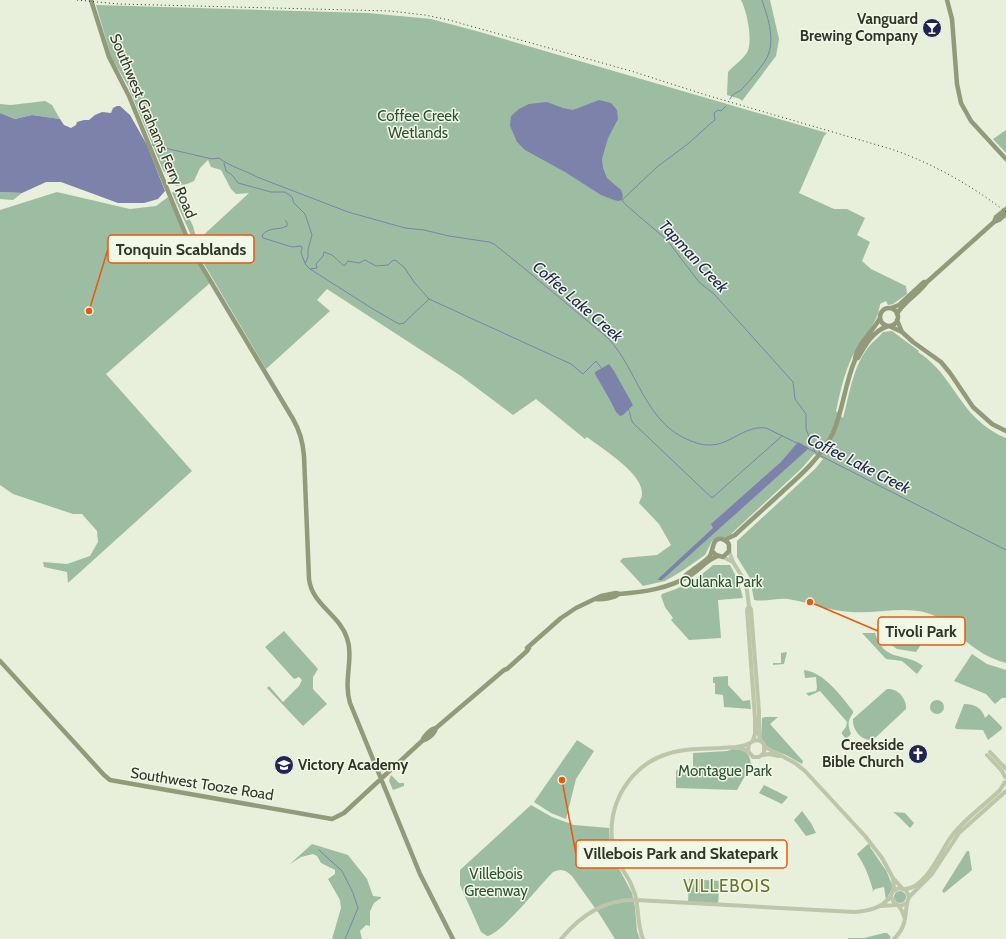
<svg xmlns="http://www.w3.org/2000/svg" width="1006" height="939" font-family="Cabin,sans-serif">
	<rect width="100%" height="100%" fill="#e8efdb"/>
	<path fill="#9cbda2" d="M741,0H770L779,39L776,56L742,101L740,99L727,95L728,72C733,66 741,61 746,54C754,44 747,11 741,0Z
		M96,5L368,13L431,19L480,32L827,133L824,136L799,193L834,209H847L865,218L857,235L870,242L862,261L871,269L906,286L907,294L893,304L888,305L886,301L880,304C878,325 861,339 852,357C844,374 840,393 836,411L843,418C850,393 853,363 872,343C876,339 880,336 883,332L892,331L919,351L918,352C942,367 953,392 971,413C980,423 993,433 1006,438V663C990,659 976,650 963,639C951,629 942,617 927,613C905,606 874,614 851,612C829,611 809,602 788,599C777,598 765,602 754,600L750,578L737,557V541L816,468L823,459L814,454L802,468L730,535L725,537L716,538L712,541L705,555L682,571L665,581L643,586L620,561L623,558L657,555L671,545L659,524L639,503C640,500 642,497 642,494C643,473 602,449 587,437L585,439L536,399L513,415L461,376L327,289L317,300L330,311L266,369L204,264L172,193L175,190L193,226L197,241L249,193L236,194L231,189L221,170L211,167L208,160L200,168L194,181L187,184L176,186L163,170L128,86L114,62L113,63Z
		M45,101L52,105L60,119L32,115L15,119L0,113V104L11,105Z
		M1006,130V153L993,139Z
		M0,192L22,193L13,200L0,199Z
		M57,192L130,209L156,206L168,197L210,283L106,374L192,471L68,583L67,572L44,567L43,562L67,564L90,556L98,542L97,531L82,514H73L13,494L0,485V210Z
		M713,565H730L738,580L743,598L718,600L721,638L689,640L671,620L673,618L665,607L661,596L662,594C681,588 698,579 713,565Z
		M932,623L934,625L916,652L897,649L889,643L912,642V640L916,639L918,632C925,633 929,629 932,623Z
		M284,631L318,669L313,677V689L327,704L303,726L267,688L269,686L283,702L299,686L302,680L299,677L294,679L265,647Z
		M862,633H875C885,664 904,651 923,666L917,674L902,661L886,659Z
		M787,652L784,664L773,665V663H781V653Z
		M972,654L987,664L1006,670V698H1002L995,704L994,703L986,694L981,692L954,681Z
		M804,670C824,672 841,696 853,711V713C847,722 848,725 851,734L846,739L842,734V732L846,727L847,722L820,691L809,696L806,693L816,691L817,688L816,677L805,678Z
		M728,676V685L743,701L750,700L751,709L724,707L723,695L715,694V683H713V677Z
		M887,689C898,688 907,699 906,709L874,739C863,743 852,730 853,719Z
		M930 707a7 7 0 1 1 14 0a7 7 0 1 1-14 0Z
		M964,704C975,704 982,708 985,718L989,714L1002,727V729L988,740L983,730L956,729L955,727Z
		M765,717H778L770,724L803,761L802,764L786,755L768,748L761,739L762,718Z
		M577,740L594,751L576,779L566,819L551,813L534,802Z
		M733,749L745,751L749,756L751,763L750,767L737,790L676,788V771C681,765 687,769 693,769V753L727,751Z
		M391,775L399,783H404V786L393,790L389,781Z
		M764,785L788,797L782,804L759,793Z
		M531,805L552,817L574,825L609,828L610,845L616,863L632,893L635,907L637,931L640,939H615L600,915L572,876C566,870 561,868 553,872C541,884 500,935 487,936L481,932L460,885V870Z
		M802,811L811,823L816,833L806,836L794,820Z
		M893,812L905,813L914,823L910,828L899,817Z
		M312,844L348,855L367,879L373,896L381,897V898L374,903L370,911V926L366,925L360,931L362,939H332L341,908L340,900L328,879L335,874V870L321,863L317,856L313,854L301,857L290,864Z
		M868,844L870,845V847L885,869L886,870L893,887L886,900L884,887L875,889L872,892L873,890C869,877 865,865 857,854Z
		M967,851H969L972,870L944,893L942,891Z
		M689,879L720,881L718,904L688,903Z
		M894 897a6 6 0 1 1 12 0a6 6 0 1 1-12 0Z
		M884,933H887L891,937L889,939H848V938H864Z"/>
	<path fill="#7c82aa" d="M599,100L611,103L617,110L618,119L608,138L602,159L603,168L607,178L621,190L623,195L622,200L618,201L614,200L601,195L565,172L525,150L517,142L510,126L511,116L519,109L529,104L547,102L563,108L573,110Z
		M117,106H120L130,115L147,145L165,191L158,199L144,203H118L61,182H46L22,193L0,192V113L15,119L32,115L60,119L64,125L71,128L76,125L77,122L84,120H89L95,115L102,112L111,113L113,108Z
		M609,364L614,371L633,405L623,415L620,416L616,412L610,400L595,374V372Z
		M798,442L809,448L808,449L662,580H658L659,578L713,528L711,524L781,462Z"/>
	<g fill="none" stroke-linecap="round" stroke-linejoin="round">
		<path stroke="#7c82aa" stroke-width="1" d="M730,99C734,91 738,94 743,88C751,79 759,70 765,61C777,43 768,18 762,0
			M726,106L721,111L718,110L714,113L715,120L711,123L689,143L657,167L622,200L626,205L667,240L699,282L714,294L793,382L795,399L806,414V429L815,452
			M152,145L212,159L219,158C230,167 245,170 257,177L348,212L405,228L424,230L449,236L489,242L494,244L519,264L608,338C638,370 645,424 691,441C696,443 702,445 708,445C730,446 744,425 766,428L797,443
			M224,163L226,171L232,175L238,183L271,192H285L292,197L294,203L305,214L312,235L308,250V257L305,264L310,269L317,268L316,264L323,256L324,252L332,255L344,266L348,261L359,263L365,260L376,266L388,265L392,261L395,260L404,267L414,282L429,299L571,364L583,374L596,361L602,369
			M285,220L287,222V226C277,231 271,226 262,235L263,238L292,247L301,246L302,248L301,253L305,263
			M310,269L373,309L399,324L404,323L429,299
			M628,408C631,413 630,419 633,423L712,498L782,436
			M807,448L817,453
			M821,456L1006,550
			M319,850L342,871L353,893L358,908L345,939"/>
		<path stroke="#bdc6a8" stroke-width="4" d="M729,551L733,562L746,583L749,606L751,609L759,712V735L761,741
			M723,557L733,562
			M749,606L747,610L755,718V734L753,740
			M736,747L748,751
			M765,747L795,763L805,771L865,836L882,858L893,878L894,887L891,896L894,903L900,906L907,903L909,897L906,890L899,888L894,891
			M990,752L1006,769
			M763,755L769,754L779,756
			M987,755L1002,771L1005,777
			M893,878L902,888
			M905,889C926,888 940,852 951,837C964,819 984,806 1000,790L1005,782
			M909,897L932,874L959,833L1006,791
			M898,905L902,911L905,919
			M881,906L896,905
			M561,939C580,916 605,899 636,900L854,912C869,911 882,908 891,896
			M643,939C637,925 639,909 635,894C633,890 632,885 629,880C625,872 619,866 616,857C601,815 625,767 667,754C684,748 703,749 721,748C726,747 731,748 736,747C740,746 745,746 748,744C751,743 752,741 755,740L761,741L764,744V753L759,757H753L748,751L749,744
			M894,939C906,927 905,918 907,903"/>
		<path stroke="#939a7a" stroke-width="4.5" d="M91,0L109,57L129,96L192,250L293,419C300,431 303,442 304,456L309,579C312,605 340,615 347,638C354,658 343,681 350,703L420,874L453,939
			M947,0L952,19L957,84L961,103L971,121L1006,159
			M994,222L999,220L1006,214
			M891,308L899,305L924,282H927
			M880 317a9 9 0 1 1 18 0a9 9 0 1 1-18 0Z
			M897,314C904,301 919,294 927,282L994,222L996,217L1006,209
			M897,320L902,332
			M889,326L902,332L913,342L941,362L950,373L973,407L992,424L1006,431
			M858,358C865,345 873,331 888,326
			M724,540L735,535C751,520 767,506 783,491C802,474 821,457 833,433C843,410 845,383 855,360C855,347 874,330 880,318
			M684,578L686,575C693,569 702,564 709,557C714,552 711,537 722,539C726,540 728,542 729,545V551L723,557L716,555L712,551
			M596,599C602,600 615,598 619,594
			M527,648L561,618L576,608L601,596L616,593L619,594C643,592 668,589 689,576C699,571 707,559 718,556
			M0,661L104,775L110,780L332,819L344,813L422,741C424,736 430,729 436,728L504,670L507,669L527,651L529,648
			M422,741C427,740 435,734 436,728"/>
		<path stroke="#323428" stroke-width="1" stroke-dasharray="1 3" stroke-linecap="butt" d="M77,0L119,4L390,11L425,15L449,20L631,71L706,95L891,149C932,163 971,185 1006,212"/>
	</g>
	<defs>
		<g id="bar-disc" transform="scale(1)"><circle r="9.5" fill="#212552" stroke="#f1f8e7"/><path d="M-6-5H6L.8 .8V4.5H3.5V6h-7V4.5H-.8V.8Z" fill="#fff"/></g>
		<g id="church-disc" transform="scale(1)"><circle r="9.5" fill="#212552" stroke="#f1f8e7"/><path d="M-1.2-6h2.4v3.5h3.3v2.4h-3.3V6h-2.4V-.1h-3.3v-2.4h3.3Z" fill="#fff"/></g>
		<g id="school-disc" transform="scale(1)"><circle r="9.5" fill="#212552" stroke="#f1f8e7"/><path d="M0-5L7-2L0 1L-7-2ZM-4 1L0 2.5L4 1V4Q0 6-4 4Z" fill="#fff"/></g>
	</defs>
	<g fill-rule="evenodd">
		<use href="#bar-disc" x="932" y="28"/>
		<use href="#church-disc" x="918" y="754"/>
		<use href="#school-disc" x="284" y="765"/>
	</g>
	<g text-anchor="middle" stroke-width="3" stroke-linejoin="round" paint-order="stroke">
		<g font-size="15" font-weight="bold" fill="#323428" stroke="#f1f8e7" text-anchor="end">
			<text x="918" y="24">Vanguard<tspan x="918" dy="17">Brewing Company</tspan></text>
			<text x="904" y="750">Creekside<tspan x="904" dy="17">Bible Church</tspan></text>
			<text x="298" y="770" text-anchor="start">Victory Academy</text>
		</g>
		<g font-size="15" fill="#2d5034" stroke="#f1f8e7">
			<text x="418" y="121">Coffee Creek<tspan x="418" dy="17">Wetlands</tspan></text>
			<text x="721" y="587">Oulanka Park</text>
			<text x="725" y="776">Montague Park</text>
			<text x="496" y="879">Villebois<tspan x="496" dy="17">Greenway</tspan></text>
		</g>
		<g font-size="15" fill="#323428" stroke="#f1f8e7">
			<text transform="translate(153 126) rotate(67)" y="5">Southwest Grahams Ferry Road</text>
			<text transform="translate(202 784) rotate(9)" y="5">Southwest Tooze Road</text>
		</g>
		<g font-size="16" font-style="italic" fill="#212552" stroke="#f1f8e7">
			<text transform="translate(694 256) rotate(47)" y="6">Tapman Creek</text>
			<text transform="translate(578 301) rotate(41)" y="6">Coffee Lake Creek</text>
			<text transform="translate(859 463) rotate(27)" y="6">Coffee Lake Creek</text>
		</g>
		<g font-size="17" letter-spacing="1" fill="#6c7125" stroke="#f1f8e7">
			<text x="727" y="892">VILLEBOIS</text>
		</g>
	</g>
	<path fill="none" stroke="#e8590c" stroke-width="1.5" d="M89 311L108 249M810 602L878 631M562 780L576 854"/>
	<g fill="#e8590c" stroke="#f1f8e7" stroke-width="1.5">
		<circle cx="89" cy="311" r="4"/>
		<circle cx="810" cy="602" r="4"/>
		<circle cx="562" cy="780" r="4"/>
	</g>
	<g fill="#f1f8e7" stroke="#e8590c" stroke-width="1.5">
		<rect x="108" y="235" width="146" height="28" rx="4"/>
		<rect x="878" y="617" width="87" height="28" rx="4"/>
		<rect x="576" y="840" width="211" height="28" rx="4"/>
	</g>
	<g font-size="16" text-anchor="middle" font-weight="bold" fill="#323428">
		<text x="181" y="255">Tonquin Scablands</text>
		<text x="921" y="637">Tivoli Park</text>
		<text x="681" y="859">Villebois Park and Skatepark</text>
	</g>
</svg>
